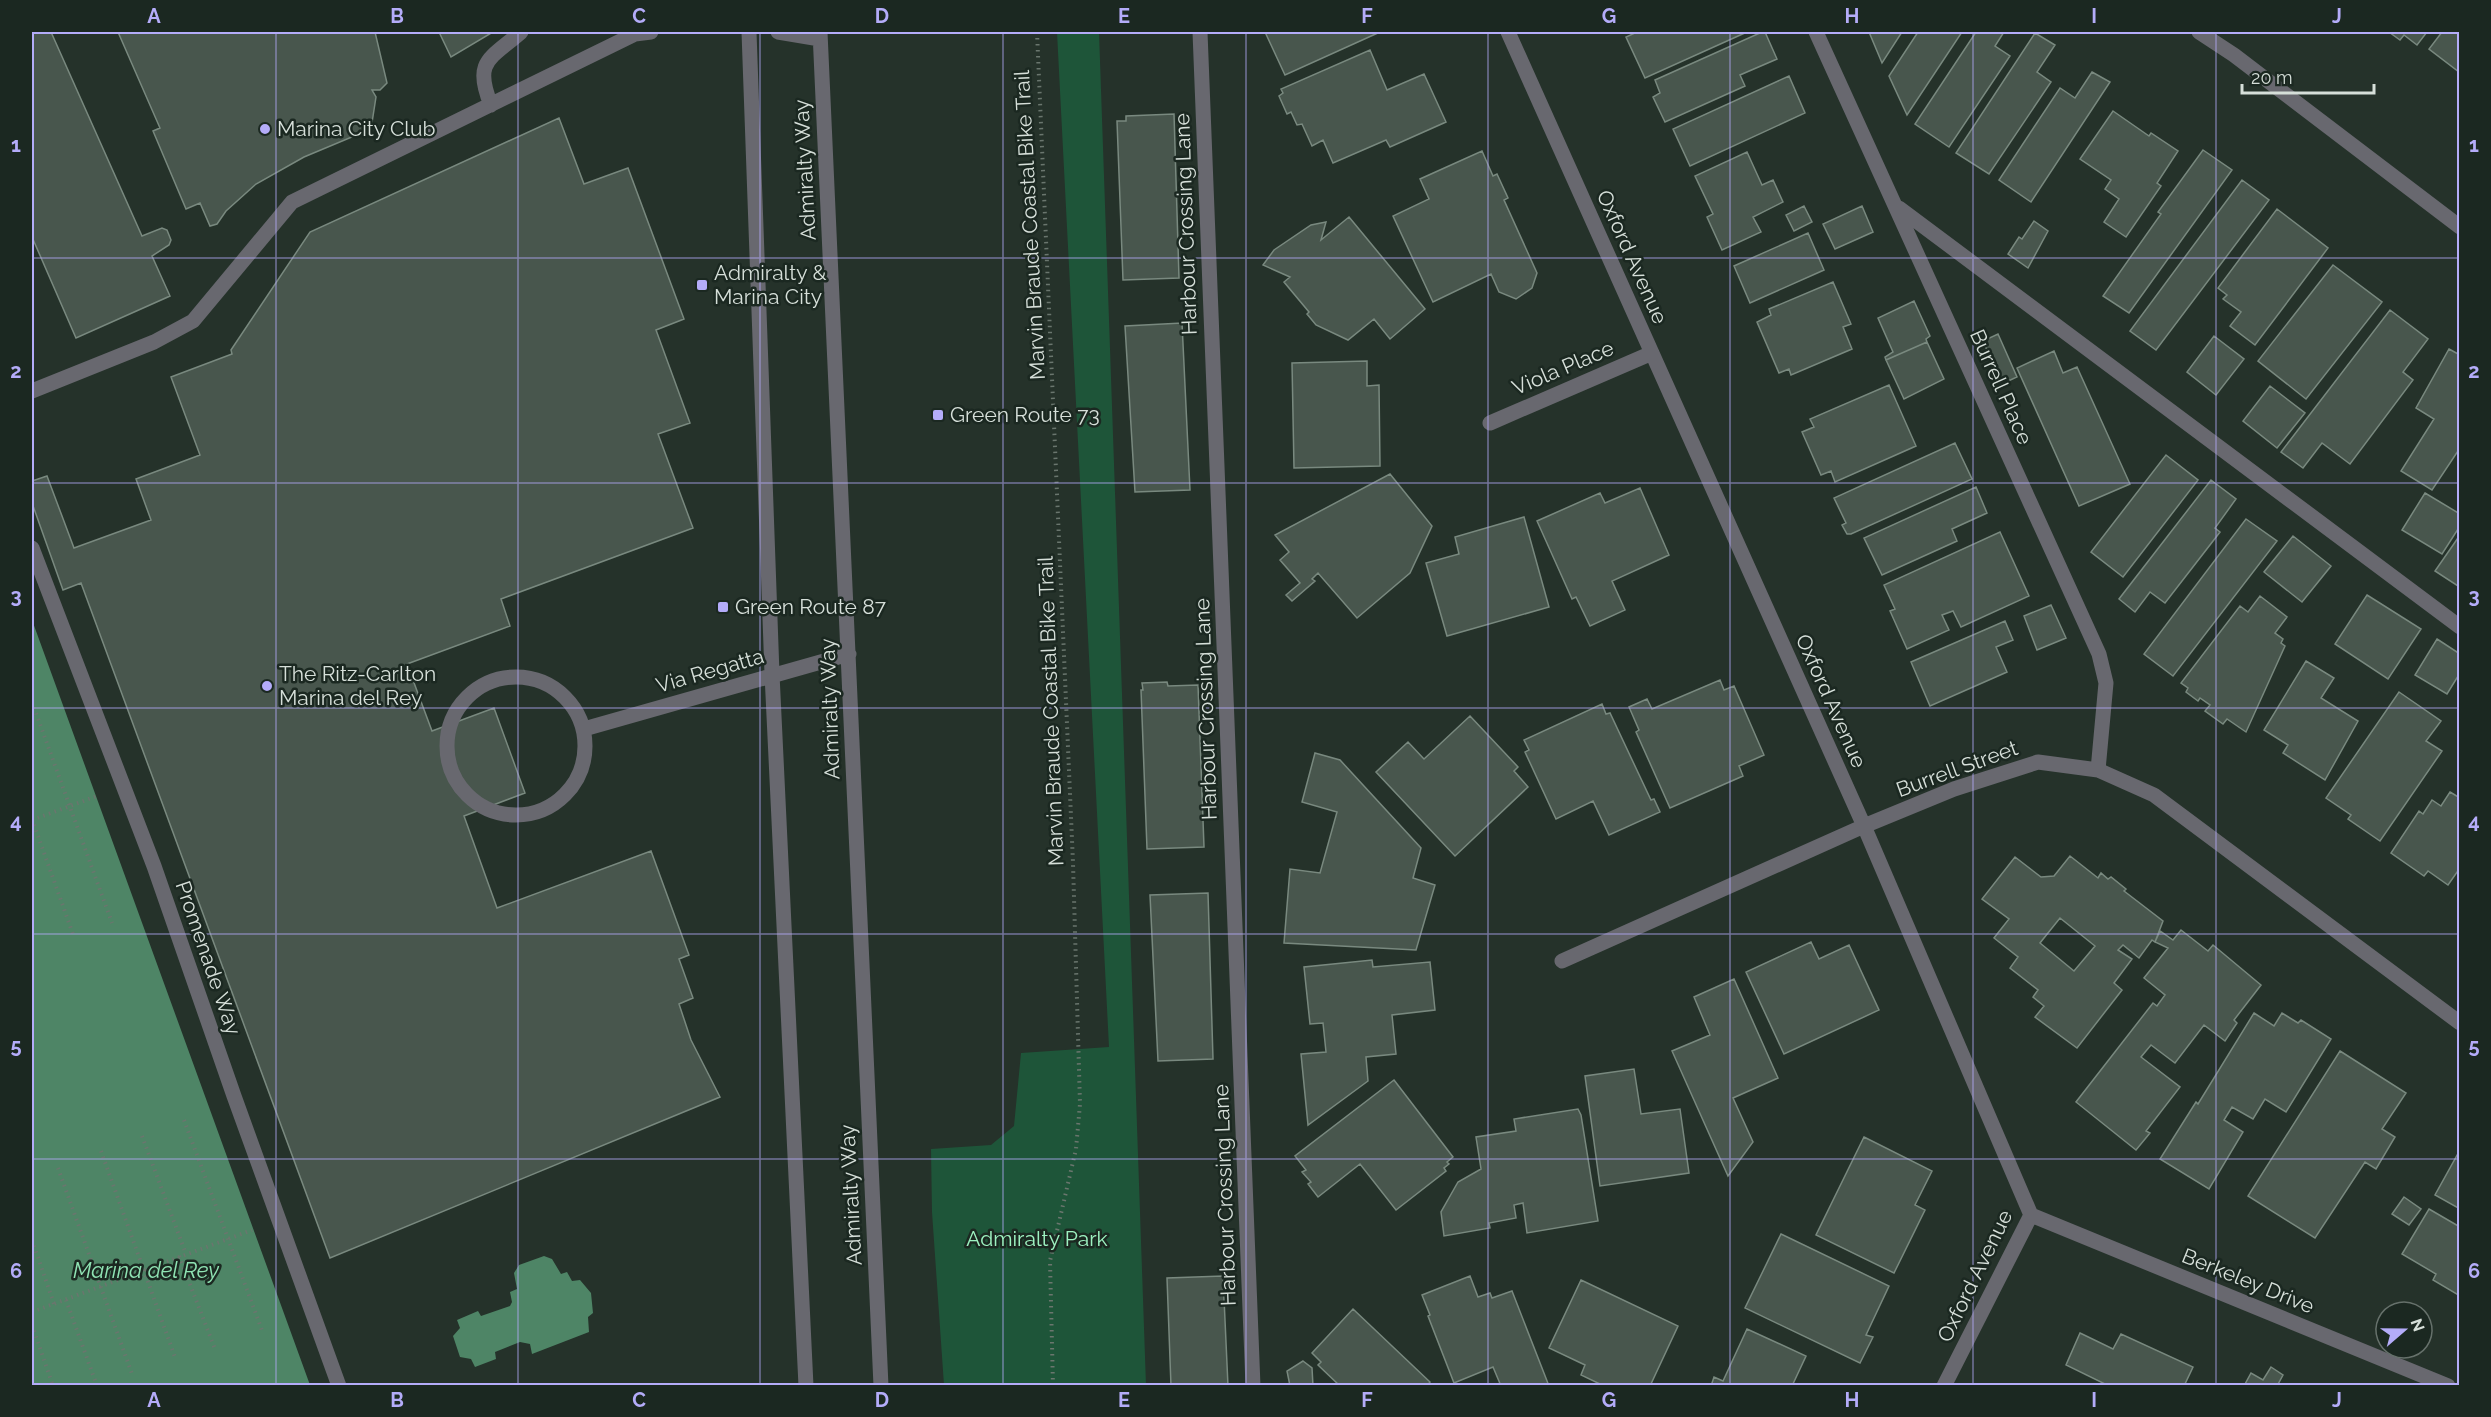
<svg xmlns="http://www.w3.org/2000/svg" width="2491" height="1417" font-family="Raleway,sans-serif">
	<rect width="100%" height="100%" fill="#25322a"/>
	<path fill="#1e5539" d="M1057,32H1099L1146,1385H944L932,1212L931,1149L991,1145L1014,1126L1021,1053L1109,1047Z"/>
	<path fill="#4e8566" d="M32,620L310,1385H32Z
		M544,1256L552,1259L561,1274L567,1272L572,1281L580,1280L591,1293L593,1313L588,1317L589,1332L532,1354L530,1344L520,1342L495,1352L496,1359L475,1367L471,1359L460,1357L453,1336L460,1328L457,1320L478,1311L481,1316L510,1306L512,1302L510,1292L517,1289L514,1273L519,1265Z"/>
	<path fill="#48564d" stroke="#79897f" stroke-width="1.5" fill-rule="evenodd" d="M32,32H51L142,236L162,228L167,230L171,240L169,245L152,256L170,296L76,338L32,237Z
		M118,32H375L387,83L380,90H372L376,97L371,129L304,157L256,184L226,211L217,224L210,226L200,203L186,209L153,131L160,128Z
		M439,32H493L451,57Z
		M1265,32H1380L1285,75Z
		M1637,32H1747L1645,78L1626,37Z
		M1762,32H1765L1777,59L1740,75L1745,86L1665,122L1653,97L1660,93L1655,80Z
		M1869,32H1902L1882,63Z
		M1918,32H1962L1907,115L1889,76Z
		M1976,32H2004L1995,46L2010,56L1949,147L1915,124Z
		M2389,32H2427L2417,45L2404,35L2400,40Z
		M2442,32H2460L2459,72L2429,49Z
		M2035,33L2055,45L2037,72L2051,82L1989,174L1956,153Z
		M1370,50L1387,90L1424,74L1446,122L1390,147L1386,140L1333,163L1323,140L1312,146L1302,124L1297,125L1291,112L1287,114L1279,96L1283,93L1281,89Z
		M2092,72L2110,82L2031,202L1999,180L2060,88L2075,98Z
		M1789,76L1805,113L1690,166L1673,129Z
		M2113,111L2149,136L2151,133L2178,151L2157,183L2161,186L2126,237L2104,222L2119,199L2105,189L2111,180L2080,159Z
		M1174,114L1179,278L1123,280L1117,121H1126V116Z
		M559,118L584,184L628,168L684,319L656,330L690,423L658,434L693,528L501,599L510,626L407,664L432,731L494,708L525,793L464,816L497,908L651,851L689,955L679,959L693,998L679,1004L691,1040L720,1097L330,1258L81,583L63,590L32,503V481L47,476L74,548L151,520L136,479L200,455L171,377L232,354L231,350L310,232Z
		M2203,150L2232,170L2129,313L2103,296L2161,214L2158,212Z
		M1482,151L1493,176L1497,174L1508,198L1504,200L1537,273L1532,288L1516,299L1499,292L1491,274L1433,302L1393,216L1429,199L1420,179Z
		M1747,152L1762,185L1773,180L1783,202L1753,217L1761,232L1722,250L1707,217L1713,214L1695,176Z
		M2242,180L2269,200L2156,350L2130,331Z
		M1804,206L1812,222L1794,231L1786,215Z
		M1862,206L1873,232L1835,249L1823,224Z
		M2277,209L2328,248L2255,345L2230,326L2241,312L2223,299L2227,295L2218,288Z
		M1349,217L1425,309L1390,339L1374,319L1348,340L1316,325L1307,314L1309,312L1284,282L1290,277L1263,265L1274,250L1311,225L1326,222L1321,240Z
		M2034,221L2048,231L2028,268L2008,254L2019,237L2022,239Z
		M1808,233L1824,270L1750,303L1734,266Z
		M2333,265L2382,302L2306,399L2258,361Z
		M1833,282L1851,324L1843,327L1852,349L1791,375L1789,369L1779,373L1757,322L1771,315L1769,309Z
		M1914,301L1930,336L1926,339L1927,342L1886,360L1885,357L1893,352L1878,318Z
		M2390,310L2428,339L2403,372L2413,380L2350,464L2322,443L2303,468L2281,452Z
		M1182,323L1190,490L1135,492L1125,326Z
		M1998,334L2017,377L2002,384L1983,341Z
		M2214,336L2244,359L2216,395L2187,372Z
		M1927,342L1944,379L1904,399L1886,360Z
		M2449,349L2460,355V448L2432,490L2401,471L2434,419L2416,408Z
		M2054,351L2063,373L2077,367L2130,484L2079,506L2017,368Z
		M1367,361V386L1379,385L1380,466L1294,468L1292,363Z
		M1889,385L1916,446L1835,482L1831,471L1821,475L1802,432L1814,427L1810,419Z
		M2270,386L2305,413L2277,448L2243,421Z
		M1955,443L1972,479L1851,534H1847L1842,525L1846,523L1834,498Z
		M2166,455L2198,480L2123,577L2091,552Z
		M1390,474L1432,526L1410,573L1357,618L1318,573L1312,579L1315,581L1292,601L1286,595L1300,583L1280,560L1289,552L1275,535Z
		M2211,480L2236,499L2215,528L2220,532L2165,603L2150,592L2135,612L2119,599Z
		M1976,487L1987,513L1952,529L1957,541L1882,575L1864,538Z
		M1640,488L1669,555L1612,581L1625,610L1590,626L1576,597L1572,599L1537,521L1600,493L1605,503Z
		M2425,493L2460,514V526L2442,554L2402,530Z
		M1524,517L1549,607L1447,636L1426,563L1459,554L1455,537Z
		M2246,519L2277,541L2173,676L2144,654Z
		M2000,532L2029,596L1961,627L1953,611L1942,615L1949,630L1907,649L1890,611L1895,609L1884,585Z
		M2460,535V584L2458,586L2435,571Z
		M2293,536L2331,566L2302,602L2264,572Z
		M2367,595L2421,629L2388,679L2335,644Z
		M2260,596L2287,617L2275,633L2283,639L2281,643L2285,646L2246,732L2227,719L2223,724L2205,711L2210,705L2200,698L2198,701L2186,692L2188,688L2181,683L2240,606L2248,612Z
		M2051,605L2066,638L2037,650L2024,616Z
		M2005,621L2013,640L1996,647L2007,672L1930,706L1911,662Z
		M2437,639L2460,654V673L2447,694L2415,675Z
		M2306,661L2334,678L2321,698L2358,721L2325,780L2283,753L2288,745L2264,730Z
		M1720,680L1724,690L1734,686L1764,755L1739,766L1743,776L1670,808L1636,732L1639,730L1629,707L1647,699L1652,709Z
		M1167,682L1168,686L1198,685L1204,847L1147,849L1141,690H1143L1142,683Z
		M2399,692L2441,721L2426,741L2442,751L2380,841L2348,819L2351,815L2326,798Z
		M1602,704L1606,714L1610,713L1651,800L1654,799L1660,812L1609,835L1593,801L1556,819L1525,752L1529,750L1524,740Z
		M1470,716L1518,767L1514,771L1528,787L1455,856L1376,772L1408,742L1424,759Z
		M1315,753L1340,760L1421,848L1413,878L1435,885L1416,950L1284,943L1290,869L1320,873L1337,812L1302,802Z
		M2450,792L2460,798V868L2448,885L2428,871L2424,876L2391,853L2419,811L2423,814L2432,800L2441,806Z
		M2070,856L2098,878L2101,873L2108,879L2111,877L2126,889L2124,891L2163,921L2155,942L2152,940L2139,958L2123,945L2118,950L2132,959L2114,983L2122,990L2077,1048L2035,1017L2044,1006L2033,997L2038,990L2010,968L2018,957L1994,938L2009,919L1982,899L2015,857L2041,877L2054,876ZM2060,918L2095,946L2074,971L2040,943Z
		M1208,893L1213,1059L1158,1061L1150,895Z
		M2181,930L2208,951L2213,945L2261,985L2234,1020L2237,1023L2225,1041L2204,1025L2175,1063L2151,1045L2141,1057L2180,1087L2146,1131L2150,1133L2136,1150L2076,1102L2153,1003L2157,1006L2165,995L2144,978L2168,948L2155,942L2160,931L2173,940Z
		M1811,942L1819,959L1849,945L1879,1010L1784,1054L1746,972Z
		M1372,960L1373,967L1430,962L1435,1010L1392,1015L1396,1054L1366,1057L1368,1081L1308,1125L1301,1054L1326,1052L1323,1023L1310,1024L1304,967Z
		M1734,979L1778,1078L1733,1098L1753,1142L1728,1176L1672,1051L1710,1035L1694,997Z
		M2254,1013L2274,1026L2282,1013L2298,1023L2301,1020L2331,1039L2286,1112L2265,1099L2253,1119L2232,1107L2224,1120L2243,1132L2209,1189L2160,1159L2196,1102L2198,1104Z
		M2340,1051L2406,1093L2382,1129L2395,1137L2376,1169L2365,1162L2315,1238L2248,1196Z
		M1634,1069L1641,1114L1680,1109L1689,1173L1600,1186L1585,1076Z
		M1394,1080L1453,1157L1447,1162L1449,1164L1444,1168L1446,1171L1396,1210L1360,1164L1318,1197L1308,1184L1311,1182L1302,1172L1306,1170L1295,1156Z
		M1578,1109L1581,1115L1598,1221L1527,1233L1523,1203L1514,1205L1516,1218L1489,1223L1490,1228L1444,1236L1441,1212L1458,1182L1481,1169L1476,1137L1516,1131L1514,1119Z
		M1864,1137L1932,1171L1915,1205L1925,1210L1894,1273L1816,1235Z
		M2460,1150V1209L2435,1195Z
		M2404,1197L2421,1209L2409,1225L2392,1214Z
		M2429,1209L2460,1227V1296L2433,1280L2436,1274L2402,1254Z
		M1781,1234L1889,1286L1866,1335L1873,1337L1860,1363L1745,1308Z
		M1223,1276L1228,1386H1171L1167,1278Z
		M1470,1276L1478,1297L1490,1293L1492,1298L1512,1291L1549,1386H1501L1493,1367L1454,1383L1428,1316L1430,1315L1422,1295Z
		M1581,1280L1678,1326L1650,1386H1604L1581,1375L1585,1365L1549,1348Z
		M1353,1309L1430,1382L1427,1386H1340L1318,1365L1321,1362L1312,1353Z
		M1747,1329L1806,1356L1792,1386H1711L1714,1377L1723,1381Z
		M2080,1333L2113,1349L2121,1334L2193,1367L2184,1386H2109L2066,1365Z
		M1303,1361L1312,1368L1313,1386H1290L1287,1371Z
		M2271,1367L2283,1375L2277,1386H2244L2251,1373L2263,1380Z"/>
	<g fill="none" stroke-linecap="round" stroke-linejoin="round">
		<path stroke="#6a766e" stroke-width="4" stroke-dasharray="1.5 4.5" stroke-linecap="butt" d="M1037,32L1073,863L1080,1104L1076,1149L1050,1261L1053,1386
			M32,702L112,923
			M32,819L74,937
			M32,820L97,796
			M184,1120L263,1333
			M142,1136L186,1254
			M101,1151L176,1360
			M58,1168L132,1374
			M32,1240L54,1304
			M179,1256L215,1349
			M66,1300L97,1386
			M32,1312L252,1230
			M32,1325L53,1386"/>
		<path stroke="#68686f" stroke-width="15" d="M749,32L772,674L806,1386
			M778,32L820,39
			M820,32L881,1386
			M1200,32L1253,1386
			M1508,32L1864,826L2031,1215L1944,1386
			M1816,32L2099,654L2106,683L2098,770
			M2199,32L2234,55L2460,227
			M491,105C473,61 490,59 521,32
			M1899,208L2460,627
			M32,391L154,342L193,321L292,202L635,34L651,32
			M1490,423L1652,353
			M32,548L154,866L234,1096L339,1386
			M447 746a69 69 0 1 1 138 0a69 69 0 1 1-138 0Z
			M584,729L849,654
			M1562,961L1864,826L1954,789L2038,762L2098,770L2154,795L2460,1023
			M2031,1215L2448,1386"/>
	</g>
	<path fill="none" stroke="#b4acf9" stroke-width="1.5" stroke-opacity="0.55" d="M276,32V1386M518,32V1386M760,32V1386M1003,32V1386M1246,32V1386M1488,32V1386M1730,32V1386M1973,32V1386M2216,32V1386M32,258H2460M32,483H2460M32,708H2460M32,934H2460M32,1159H2460"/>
	<g fill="#b4acf9" stroke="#1b2821" stroke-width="2">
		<circle cx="265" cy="129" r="6"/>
		<rect x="696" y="279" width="12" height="12" rx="3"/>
		<rect x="932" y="409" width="12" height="12" rx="3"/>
		<rect x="717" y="601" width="12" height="12" rx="3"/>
		<circle cx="267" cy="686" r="6"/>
	</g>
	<g text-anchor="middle" stroke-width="5" stroke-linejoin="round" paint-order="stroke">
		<g font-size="21" fill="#d6dfd9" stroke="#1b2821" text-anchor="start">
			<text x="277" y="136">Marina City Club</text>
			<text x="714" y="280">Admiralty &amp;<tspan x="714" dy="24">Marina City</tspan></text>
			<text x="950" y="422">Green Route 73</text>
			<text x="735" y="614">Green Route 87</text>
			<text x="279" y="681">The Ritz-Carlton<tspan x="279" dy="24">Marina del Rey</tspan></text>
		</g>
		<g font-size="21" fill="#d6dfd9" stroke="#1b2821">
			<text transform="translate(805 170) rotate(-93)" y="7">Admiralty Way</text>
			<text transform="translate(1186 224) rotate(-92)" y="7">Harbour Crossing Lane</text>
			<text transform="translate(1030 225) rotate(-93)" y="7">Marvin Braude Coastal Bike Trail</text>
			<text transform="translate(1632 257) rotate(66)" y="7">Oxford Avenue</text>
			<text transform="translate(1563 368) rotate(-23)" y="7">Viola Place</text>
			<text transform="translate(2001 387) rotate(66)" y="7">Burrell Place</text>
			<text transform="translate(710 671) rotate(-16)" y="7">Via Regatta</text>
			<text transform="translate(1831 701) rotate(66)" y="7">Oxford Avenue</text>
			<text transform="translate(830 709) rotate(-92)" y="7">Admiralty Way</text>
			<text transform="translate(1206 709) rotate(-92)" y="7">Harbour Crossing Lane</text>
			<text transform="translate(1051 711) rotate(-92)" y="7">Marvin Braude Coastal Bike Trail</text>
			<text transform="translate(1957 769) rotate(-20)" y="7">Burrell Street</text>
			<text transform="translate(208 958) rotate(71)" y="7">Promenade Way</text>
			<text transform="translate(851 1195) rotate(-93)" y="7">Admiralty Way</text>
			<text transform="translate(1225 1195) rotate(-92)" y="7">Harbour Crossing Lane</text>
			<text transform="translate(1975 1276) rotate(-64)" y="7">Oxford Avenue</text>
			<text transform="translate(2248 1281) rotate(22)" y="7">Berkeley Drive</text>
		</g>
		<g font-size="21" fill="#9df2c1" stroke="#1b2821">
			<text x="1037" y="1246">Admiralty Park</text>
		</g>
		<g font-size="22" font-style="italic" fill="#90e4b4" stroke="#1b2821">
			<text x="146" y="1278">Marina del Rey</text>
		</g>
	</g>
	<rect width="2491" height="1417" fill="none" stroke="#1b2821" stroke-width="66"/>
	<g transform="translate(2404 1330) rotate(70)"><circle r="28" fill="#1b2821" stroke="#66716b" stroke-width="1.5"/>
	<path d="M0-4.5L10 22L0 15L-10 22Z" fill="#b4acf9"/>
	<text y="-9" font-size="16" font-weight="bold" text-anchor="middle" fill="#d6dfd9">N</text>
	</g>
	<path d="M2242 84v9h132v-9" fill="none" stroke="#d6dfd9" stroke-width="3"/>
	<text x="2251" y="84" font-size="18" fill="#d6dfd9" stroke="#1b2821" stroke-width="4.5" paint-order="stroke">20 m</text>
	<rect x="33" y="33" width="2425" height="1351" fill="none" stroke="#b4acf9" stroke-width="2"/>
	<g font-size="20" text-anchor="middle" font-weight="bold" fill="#b4acf9">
		<text x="154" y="23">A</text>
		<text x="397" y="23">B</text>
		<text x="639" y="23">C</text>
		<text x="882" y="23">D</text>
		<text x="1124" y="23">E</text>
		<text x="1367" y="23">F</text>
		<text x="1609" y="23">G</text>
		<text x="1852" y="23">H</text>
		<text x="2094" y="23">I</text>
		<text x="2337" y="23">J</text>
		<text x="16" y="152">1</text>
		<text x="2474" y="152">1</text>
		<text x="16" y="378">2</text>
		<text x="2474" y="378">2</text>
		<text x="16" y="603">3</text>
		<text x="2474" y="603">3</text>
		<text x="16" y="828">4</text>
		<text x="2474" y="828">4</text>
		<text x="16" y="1053">5</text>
		<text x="2474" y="1053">5</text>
		<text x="16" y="1278">6</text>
		<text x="2474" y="1278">6</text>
		<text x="154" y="1407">A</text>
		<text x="397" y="1407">B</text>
		<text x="639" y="1407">C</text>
		<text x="882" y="1407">D</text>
		<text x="1124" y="1407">E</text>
		<text x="1367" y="1407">F</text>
		<text x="1609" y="1407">G</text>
		<text x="1852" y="1407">H</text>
		<text x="2094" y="1407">I</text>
		<text x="2337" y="1407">J</text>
	</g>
</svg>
